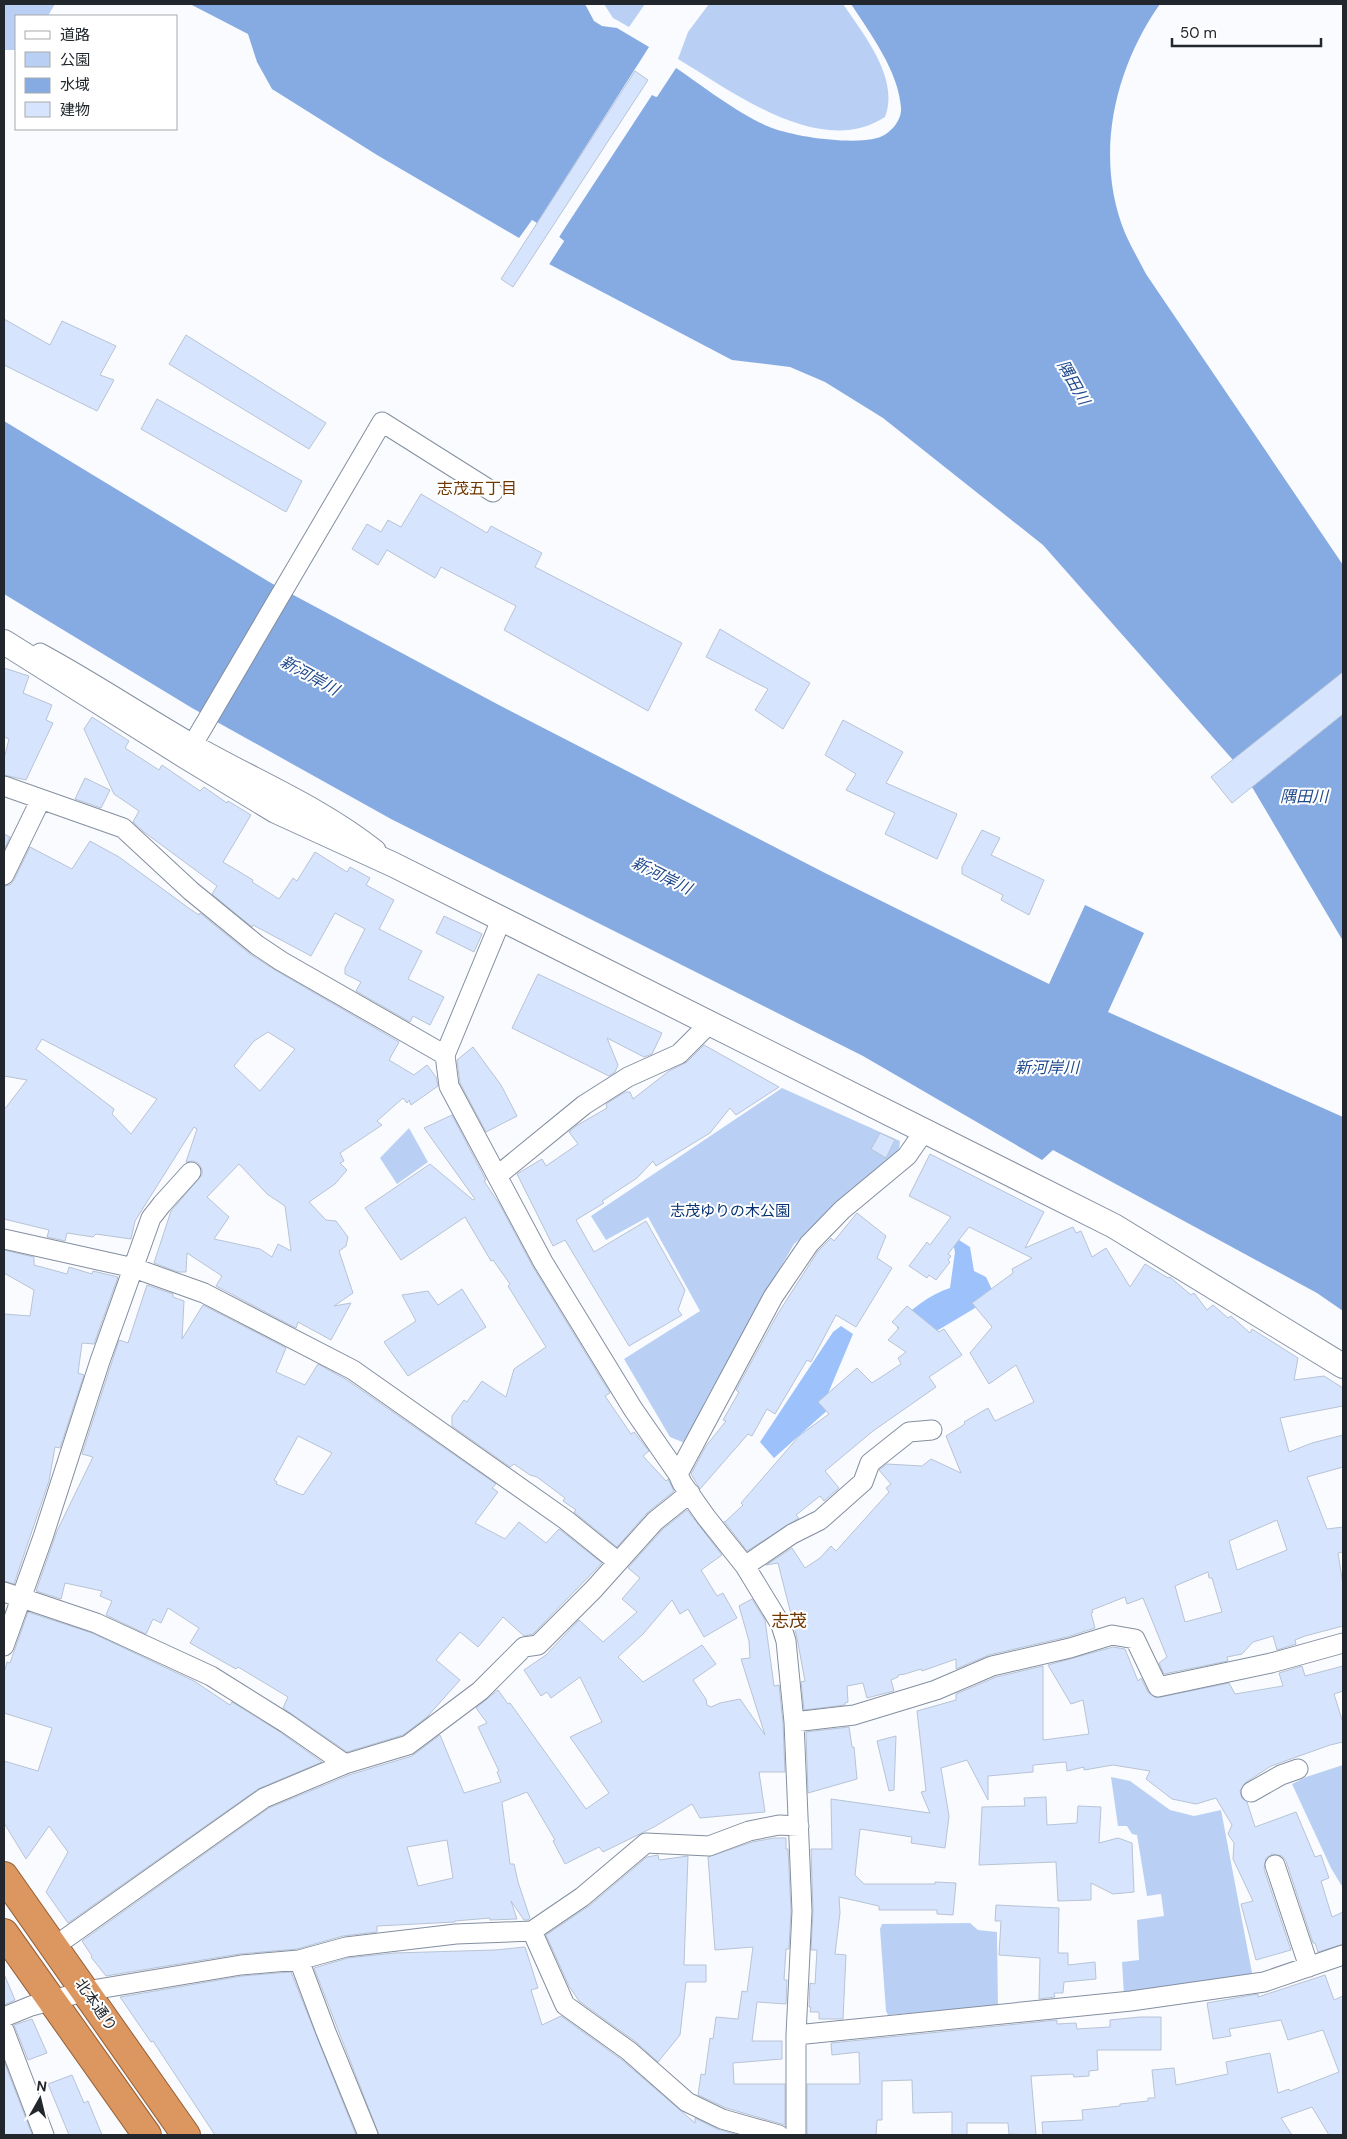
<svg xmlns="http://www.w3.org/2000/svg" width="1347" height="2139" font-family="'DM Sans','Noto Sans JP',sans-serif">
	<rect width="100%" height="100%" fill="#f9fbff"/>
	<path fill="#b9d0f4" d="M4,4H55L48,16H16V50H4Z
		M604,4H645L629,27L613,18Z
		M709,4H843C863,34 900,78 885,117C821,159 733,92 678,59L688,32Z
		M782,1088L900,1141L899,1150L794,1244L704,1403L687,1444L670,1437L624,1359L700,1311L648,1217L606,1240L591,1216Z
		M409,1128L428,1162L397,1184L380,1158Z
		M1343,1765V1888L1331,1868L1292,1784L1306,1777Z
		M1111,1777L1130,1781L1170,1810L1194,1816L1221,1810L1253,1978L1124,1995L1122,1962L1139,1960L1137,1920L1164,1916L1161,1894L1147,1896L1137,1835L1132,1834L1127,1826H1118Z
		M970,1923L978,1930L997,1932L998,2006L888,2015L886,2011L880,1929L882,1924Z"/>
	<path fill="#9cc1fb" d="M951,1235L970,1247L974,1271L986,1277L995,1296L915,1344H903L896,1324C911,1310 930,1294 950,1288L955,1252Z
		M841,1326L853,1334L827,1396L831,1407L774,1458L760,1442L833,1332Z"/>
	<path fill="#86aae2" d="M190,4H585L594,21L602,26L617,28L649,47L537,223L532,220L519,238L377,155L272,89L257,62L248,34Z
		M851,4H1160C1114,69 1094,157 1125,233C1131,247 1139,260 1146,274L1343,565V672L1233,760L1043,545L883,418L825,382L790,367L732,360L549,264L564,241L559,237L642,88L657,97L676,68C704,87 741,116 772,128C796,137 852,145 877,138C889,135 902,121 901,108C899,72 870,33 851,4Z
		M4,421L271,583L497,704L825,873L1049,984L1085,905L1144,933L1108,1012L1343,1117V1311L1317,1293L1053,1150L1042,1160L863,1056L391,819L192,708L4,594Z
		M1343,714V941L1252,787Z"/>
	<path fill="#f9fbff" d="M676,66L656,97L652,95L559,237L564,241L548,266L547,263L561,241L550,232L643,86L656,94L674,67Z"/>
	<path fill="#d6e5fd" stroke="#b8c3d5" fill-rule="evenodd" d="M635,71L648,80L513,287L501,279Z
		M4,319L50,345L62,321L116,346L100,375L114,380L97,411L4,365Z
		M186,335L326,423L309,449L169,364Z
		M157,399L302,481L286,512L141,429Z
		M421,494L487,533L491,526L542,553L535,567L682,643L648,711L504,630L516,606L441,567L435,578L387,550L378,565L352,549L367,524L381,532L388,520L401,527Z
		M720,629L810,683L783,729L755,710L768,689L706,657Z
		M4,668L29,676L23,693L52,705L46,720L53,723L26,780L4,775V759L9,739L4,737Z
		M1343,672V714L1232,803L1211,777Z
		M92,717L129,741L125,748L159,770L162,765L200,791L204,787L227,803L228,801L251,815L223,862L253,880L252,882L279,899L293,878L297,881L315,852L347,872L350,867L370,878L366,885L394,900L379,929L422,951L408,979L444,997L430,1025L413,1016L410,1022L356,991L361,982L345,974V968L365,929L335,913L311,956L253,925L252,927L212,894L217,886L144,832L133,822L139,811L114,794L84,729Z
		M843,720L903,752L886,783L957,814L937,859L885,834L895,813L846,790L856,774L825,755Z
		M85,778L110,790L101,808L75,799Z
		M982,830L1000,838L991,855L1044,880L1029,915L1001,900L1003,895L962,874V867Z
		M4,834L10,837L4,850Z
		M90,841L119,857L190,909L199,915L200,913L250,954L275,970L399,1042L389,1060L414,1075L427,1065L436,1077L438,1086L411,1105L409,1100L407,1103L403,1098L377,1121L382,1125L340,1153L344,1161L340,1163L347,1170L335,1184L309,1202L326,1220L336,1221L348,1237L346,1246L339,1251L353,1293L334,1306L351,1303L331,1340L298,1322L296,1328L216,1286L222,1276L187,1253L186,1272H178L154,1263L171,1211L202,1175V1169L198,1163L193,1161L186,1162L197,1129L194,1127L135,1221L131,1239L96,1234L93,1237L67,1233L65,1241L47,1237L49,1230L4,1219V1110L27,1080L4,1076V886L10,885L14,880L30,847L72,869ZM268,1032L295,1049L260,1091L234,1066L254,1041ZM42,1039L157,1099L131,1134L112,1114L114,1109L36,1049ZM239,1164L267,1194L285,1206L291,1251L278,1244L272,1257L260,1249L214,1239L229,1217L207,1197Z
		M444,916L482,934L474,952L436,933Z
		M538,974L662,1033L652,1054L644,1057L607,1038L618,1065L615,1072L609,1076L512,1028Z
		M704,1045L779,1087L736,1115L730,1108L710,1133L656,1166L653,1161L637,1178L602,1201L604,1203L576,1220L594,1252L646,1221L685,1290L678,1310L682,1315L629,1346L565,1240L553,1246L517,1174L542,1159L546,1166L578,1144L569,1132L576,1126L607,1108L606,1104L625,1092H630L633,1099L669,1071L687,1062Z
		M473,1047L501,1085L517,1116L486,1132L460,1083L457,1060Z
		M452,1115L486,1180L484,1181L500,1205L533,1267L610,1393L605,1396L631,1434L634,1432L649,1451L643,1456L666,1481L668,1479L674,1491L647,1513L617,1547L574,1512L576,1510L563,1501L565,1498L537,1477L530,1475L514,1464L510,1467L452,1426V1416L464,1400L467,1402L482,1381L506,1397L514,1369L546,1347L508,1286L510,1284L493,1260L491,1261L465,1217L401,1260L365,1208L430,1164L473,1200L475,1199L424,1128Z
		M880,1133L895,1140L886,1158L871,1149Z
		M930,1154L1044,1212L1025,1248L1073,1227L1076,1233L1081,1231L1092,1257L1106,1248L1130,1287L1145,1264L1168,1278L1170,1277L1191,1295L1194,1293L1207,1310L1213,1305L1228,1318L1231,1316L1250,1333L1252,1329L1298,1358L1294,1380L1324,1376L1343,1388V1406L1280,1418L1289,1452L1312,1443L1343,1435V1467L1307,1477L1327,1529L1343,1527V1552L1338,1553L1343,1585V1626L1305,1636L1295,1640L1296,1644L1277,1650L1273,1636L1253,1642L1242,1654L1227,1657L1228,1661L1164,1674L1159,1663L1167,1657L1143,1598L1127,1604L1125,1597L1092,1610L1093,1612L1091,1613L1095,1628L1067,1637L989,1655L956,1669V1659L922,1671L921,1669L905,1674L898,1675V1677L891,1680L894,1691L867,1698L863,1683L847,1686L848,1702L845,1703V1705L804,1710L801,1682L805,1681L797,1638L778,1563L766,1565L792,1548L805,1568L820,1558L831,1546L836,1551L889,1492L886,1488L891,1484L879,1470L887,1464L922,1466L931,1459L961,1473L946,1436L965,1424L964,1422L988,1408L995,1421L1034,1402L1016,1365L989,1384L970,1353L992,1327L972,1303L1013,1273L1012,1269L1032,1258L969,1227L948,1254L951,1256L948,1260L950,1262L936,1280L929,1275L927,1278L909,1266L927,1242L930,1245L951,1217L909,1196ZM1277,1520L1287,1550L1237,1570L1229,1541ZM1208,1572L1209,1578H1212L1222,1612L1185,1622L1175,1586Z
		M857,1213L886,1236L877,1258L892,1268L856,1327L836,1315L811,1362L807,1360L775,1414L767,1409L752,1436L748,1434L700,1489L691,1474L706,1446L726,1421L723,1420L739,1392L736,1390L777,1315L818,1251L831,1238L834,1241Z
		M4,1250L34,1257V1265L67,1274L69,1267L92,1274L93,1271L118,1277L94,1344L82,1343L78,1373L84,1375L60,1448L55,1447L49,1481L14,1584L4,1581V1314L30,1316L34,1290L4,1273Z
		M147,1285L173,1294V1297L184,1301L182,1339L203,1305L286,1348L276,1372L305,1385L318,1364L347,1380L496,1484L492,1488L498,1492L475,1523L505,1539L519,1522L546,1543L559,1529L602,1563L533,1634L524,1636L503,1617L478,1647L460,1632L436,1660L460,1680L427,1717L403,1735L347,1752L283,1708L288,1697L238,1667L236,1669L190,1643L199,1628L168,1608L161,1623L153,1619L146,1634L106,1615L112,1601L100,1596L102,1591L65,1583L61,1599L36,1591L57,1531L93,1457L82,1454L119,1340L128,1343ZM298,1436L332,1453L303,1495L276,1484L277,1482L274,1480Z
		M462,1289L486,1327L408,1376L384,1342L416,1321L402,1295L428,1291L438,1305Z
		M907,1306L939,1332L944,1329L962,1355L929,1377L936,1387L873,1431L825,1471L839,1488L824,1501L820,1496L796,1515L799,1518L747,1551L724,1521L725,1522L743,1505L741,1503L800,1435L829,1414L818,1402L857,1368L872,1383L901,1364L898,1358L906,1352L888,1340L899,1328L892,1322Z
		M687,1510L722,1555L701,1570L717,1596L723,1593L737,1618L704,1637L688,1609L680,1614L672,1600L643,1634L618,1657L643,1682L702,1645L716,1664L693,1680L706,1699L707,1705L711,1707L720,1703L740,1699L765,1735L741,1659L750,1658L749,1641L739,1606L752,1599L765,1620L774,1686L779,1685L783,1723L785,1772H759L765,1812L700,1818L692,1804L654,1827L603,1852L599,1847L565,1864L553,1841L555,1840L527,1792L502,1802L510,1864H514L518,1882L530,1918L528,1920H524L511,1901L517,1919L490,1920V1918L455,1921V1922L377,1926V1932L343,1936L297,1949L239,1954L106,1976L91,1957L92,1956L82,1941L269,1808L349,1775L412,1756L440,1735L464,1793L501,1782L497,1772L499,1771L478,1727L487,1723L476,1708L498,1690L508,1704L510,1703L586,1809L609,1793L570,1737L602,1722L580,1677L551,1698L547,1692L541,1696L524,1670L546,1655L579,1620L603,1642L637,1612L622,1599L640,1578L628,1568L663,1529ZM447,1840L453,1878L418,1886L407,1847Z
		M28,1612L92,1633L194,1681L230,1705L232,1702L280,1732L322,1762L258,1789L68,1923L46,1892L68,1852L49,1826L26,1859L4,1823V1761L38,1771L52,1728L4,1713V1673L7,1662L10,1663Z
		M1113,1647L1125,1649L1138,1681L1141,1678L1148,1692L1156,1698L1229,1683L1235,1694L1283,1686L1279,1673L1302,1666L1305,1676L1343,1666V1691L1334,1694L1343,1723V1742L1330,1745L1271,1766L1245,1783L1240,1791L1242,1798L1247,1802L1255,1827L1296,1812L1315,1857L1321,1855L1329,1878L1321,1881L1332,1917L1343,1912V1944L1318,1952L1315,1943H1313L1286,1861L1282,1856L1272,1854L1266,1858L1264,1869L1291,1950L1256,1960L1241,1904L1253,1901L1233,1859L1234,1843L1228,1834L1232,1825L1216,1798L1196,1804L1172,1799L1146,1779L1150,1771L1113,1765L1084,1770V1767L1067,1771L1066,1762L1033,1765V1772L988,1776V1800L967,1760L941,1768L949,1816L945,1848L911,1843L912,1837L860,1829L855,1875L864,1884H935V1882L956,1883L953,1915L937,1914V1910H879V1906L839,1897L840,1913L835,1954L846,1955L843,2019H819V2012H810L811,2007H809L810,1983L815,1984L817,1950H811L813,1911L811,1849H832L831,1799L930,1813L921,1792L926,1791L917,1711L956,1700V1694L996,1677L1043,1666V1740L1089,1734L1083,1700L1071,1704L1048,1665Z
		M849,1727L852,1747H854L857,1779L808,1793L806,1732Z
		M896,1736L894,1790L889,1791L877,1741Z
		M1046,1797L1047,1825L1077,1823L1078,1806L1101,1807L1099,1843L1118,1838L1132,1843L1134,1892L1113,1894L1091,1883V1900L1058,1901L1056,1862L979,1865L982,1807L1025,1806L1024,1798Z
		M774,1838H786V1849H788L791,1911L789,1949H786L784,1980H787L786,2004L757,2002L752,2041H782V2059L733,2063L734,2084H785V2125L726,2108L698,2095L701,2074L705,2075L710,2038L713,2039L716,2017L738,2019L742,1991L747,1992L753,1947L715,1950L708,1857L752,1842Z
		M658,1855L659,1860L688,1856L684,1965H706V1982H686L680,2035L658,2062L636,2042L579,2001L569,1986L546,1935L589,1906L647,1857Z
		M996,1905L1059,1908L1058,1953H1068V1965L1095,1962L1096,1979L1064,1982L1063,1993H1054L1055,1997L1039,1999L1040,1958L999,1955L1001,1921H995Z
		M525,1947L538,1988L531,1990L542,2025L561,2016L622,2060L695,2123V2118L717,2129L738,2135H379L314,1968L348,1958L394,1953L495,1950Z
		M291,1972L356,2135H215L153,2041L151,2042L120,1997L242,1976Z
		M4,1974L15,2000L4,2005Z
		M1325,1975L1334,2000L1343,1996V2135H1329L1312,2107L1281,2118L1292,2135H1043L1042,2122L1083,2120L1082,2110L1120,2106V2104L1148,2101V2098H1155L1152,2070L1174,2068L1176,2085L1228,2074L1226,2062L1270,2053L1278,2093L1289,2089L1290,2091L1339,2072L1323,2030L1288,2040L1281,2020L1229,2029L1231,2036L1213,2039L1207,2003L1258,1994V1997Z
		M1140,2017H1161V2050H1097L1098,2070L1089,2071V2076L1074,2077L1073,2074L1031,2076L1036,2135L1009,2134L1008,2123H967V2135H952V2112L913,2113L912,2080L882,2081V2120H877L876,2135H807V2084H860L859,2052L832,2055L831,2043L1057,2020V2024L1076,2023L1077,2029L1110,2027V2020Z
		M32,2019L47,2053L28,2060L14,2025Z
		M4,2061L30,2129L32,2135H4Z
		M72,2075L84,2103L88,2101L102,2135H69L48,2084Z"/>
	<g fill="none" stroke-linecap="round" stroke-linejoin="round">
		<g stroke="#848fa0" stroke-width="21">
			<path id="minor" d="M40,653C92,681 141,714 193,744C254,779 321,806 376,850
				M193,744L382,422L493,492
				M4,786L123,828L191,891L257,945L281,961L445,1055
				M4,875L41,799
				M501,920L445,1055L449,1086L543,1262L633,1409L678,1474L682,1483L706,1517L745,1566L781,1625L786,1641L794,1722L802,1911L796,2035V2135
				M497,1176L584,1105L628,1077L679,1054L709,1024
				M4,1239L134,1268L204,1293L353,1370L566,1520L618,1562
				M678,1474L773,1297L809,1244L842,1210L907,1156L925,1130
				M745,1566L792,1534L820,1520L863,1482L870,1463L909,1432L932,1430
				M4,1592L96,1623L211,1676L286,1723L345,1764
				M4,1646L43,1537L100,1361L151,1218L162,1204L191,1172
				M794,1722L854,1715L936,1690L992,1666L1070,1648L1112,1635L1135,1639L1158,1687L1271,1663L1343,1643
				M1251,1792L1281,1775L1298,1769
				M1275,1865L1309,1967
				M532,1931L582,1897L646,1843L709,1846L749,1831L779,1825L799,1826
				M55,1946L264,1798L345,1764L408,1745L480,1691L524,1647L538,1645L594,1589L655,1521L690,1493
				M299,1960L326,2032L368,2135
				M4,2017L31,2006L86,1991L241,1965L299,1960L346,1947L456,1934L532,1931L565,2005L629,2051L687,2102L722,2119L779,2135
				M4,2030L44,2135
				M796,2035L1131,2001L1264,1982L1343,1955"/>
		</g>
		<g stroke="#848fa0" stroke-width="26">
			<path id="tertiary" d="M4,642L185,756L276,811L394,865L1114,1226L1343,1366"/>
		</g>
		<g stroke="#955f35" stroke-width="30">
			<path id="trunk" d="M4,1876L186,2135
				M4,1933L147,2135"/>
		</g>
		<use href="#minor" stroke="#fff" stroke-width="19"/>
		<use href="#tertiary" stroke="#fff" stroke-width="24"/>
		<use href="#trunk" stroke="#dc9760" stroke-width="28"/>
	</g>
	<g text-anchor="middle" stroke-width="4" stroke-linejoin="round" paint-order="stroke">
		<g font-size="15" fill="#063273" stroke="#fff">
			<text x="730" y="1216">志茂ゆりの木公園</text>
		</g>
		<g font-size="15" fill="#22272d" stroke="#fff">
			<text transform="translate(96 2005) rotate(55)" y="5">北本通り</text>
		</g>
		<g font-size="16" font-style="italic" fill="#1e498c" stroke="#fff">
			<text transform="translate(1074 382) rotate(61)" y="6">隅田川</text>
			<text transform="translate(310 675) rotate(29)" y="6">新河岸川</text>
			<text x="1304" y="802">隅田川</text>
			<text transform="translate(662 875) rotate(26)" y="6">新河岸川</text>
			<text x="1047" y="1073">新河岸川</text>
		</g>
		<g font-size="16" fill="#703700" stroke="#fff">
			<text x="477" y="494">志茂五丁目</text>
		</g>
		<g font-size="18" fill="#703700" stroke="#fff">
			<text x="789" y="1627">志茂</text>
		</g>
	</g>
	<rect width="1347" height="2139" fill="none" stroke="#22272d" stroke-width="10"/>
	<rect x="15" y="15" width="162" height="115" fill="#ffffff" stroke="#a7a9ab"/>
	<rect x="25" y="31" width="25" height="8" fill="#ffffff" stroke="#a7a9ab"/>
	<text x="60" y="40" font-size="15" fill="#22272d">道路</text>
	<rect x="25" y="52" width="25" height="15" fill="#b9d0f4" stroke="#a7a9ab"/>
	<text x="60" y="65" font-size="15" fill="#22272d">公園</text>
	<rect x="25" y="78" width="25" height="15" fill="#86aae2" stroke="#a7a9ab"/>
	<text x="60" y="90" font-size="15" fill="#22272d">水域</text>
	<rect x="25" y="102" width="25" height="15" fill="#d6e5fd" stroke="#a7a9ab"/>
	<text x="60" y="115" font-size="15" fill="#22272d">建物</text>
	<g transform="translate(40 2099) rotate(8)" stroke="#ffffff" stroke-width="4" paint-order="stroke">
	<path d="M0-4L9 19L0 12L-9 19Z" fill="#22272d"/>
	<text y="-8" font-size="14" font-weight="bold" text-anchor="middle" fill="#22272d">N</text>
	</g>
	<path d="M1172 38v8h149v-8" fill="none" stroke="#22272d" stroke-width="2.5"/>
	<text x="1180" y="38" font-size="15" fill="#22272d" stroke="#ffffff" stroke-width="4" paint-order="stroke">50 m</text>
</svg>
